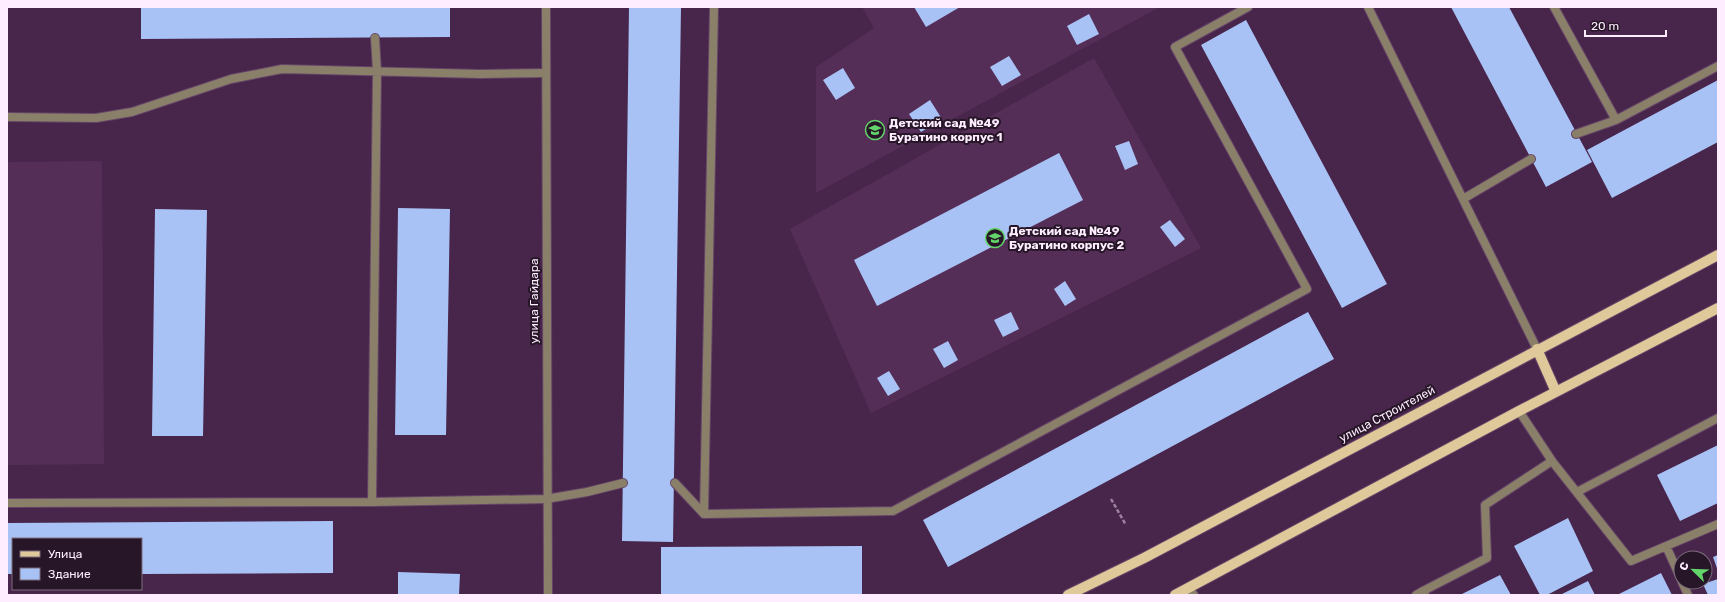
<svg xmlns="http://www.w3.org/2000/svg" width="1725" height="602" font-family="Rubik,sans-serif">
	<rect width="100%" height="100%" fill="#48254b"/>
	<path fill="#552e58" d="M862,7H1160L816,193V67L874,28Z
		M1094,58L1201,248L871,413L790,229Z
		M102,161L104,464L7,465V162Z"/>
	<path fill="#a9c2f5" d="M141,7H450V37L141,39Z
		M629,7H681L673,542L622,541Z
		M914,7H960L926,27Z
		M1451,7H1509L1592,162L1546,187Z
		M1089,14L1099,34L1077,45L1067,26Z
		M1246,20L1387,284L1342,308L1201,45Z
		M1009,56L1021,75L1002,86L990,67Z
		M843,68L855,88L836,100L823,80Z
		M1718,80V142L1612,198L1587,150Z
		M930,100L942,119L921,132L909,114Z
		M1129,141L1138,164L1125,170L1115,146Z
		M1059,153L1083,200L877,306L854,260Z
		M398,208L450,209L446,435H395Z
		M155,209L207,210L203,436H152Z
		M1170,220L1185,239L1175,247L1160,227Z
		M1065,281L1076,299L1065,306L1054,289Z
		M1011,312L1019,329L1003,337L994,320Z
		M1308,312L1334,359L948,567L923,520Z
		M948,341L958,360L944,368L933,349Z
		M889,371L900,389L888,396L877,378Z
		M1718,445V503L1680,521L1657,475Z
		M1568,518L1593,571L1547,595H1540L1514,546Z
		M333,521V573L141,574V539H13V574H7V523Z
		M862,546V595H661V547Z
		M1718,555V571L1713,557Z
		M398,572L460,574L459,595H398Z
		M1661,573L1672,595H1617Z
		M1500,575L1511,595H1460Z
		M1718,579V595H1708L1703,584Z
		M1588,581L1595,595H1560Z"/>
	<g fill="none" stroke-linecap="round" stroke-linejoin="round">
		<g stroke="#654568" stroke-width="10">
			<path id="service" d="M1368,7L1537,349
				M1554,7L1616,120L1576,134
				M7,117L96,118L132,112L231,79L282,69L481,74L546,73
				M1616,120L1718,66
				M1463,199L1531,159
				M1552,461L1631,561L1718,524
				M675,483L704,514L893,511L1307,289L1175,47L1248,7
				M1577,492L1718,418
				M372,502L546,499L587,492L623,483
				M7,503L372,502L377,71L375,38
				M704,514L714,7
				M1666,546L1681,579
				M1682,582L1688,595
				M1188,588L1194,595
				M1416,595L1423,591
				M1425,595L1423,591L1487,558L1485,505L1552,461L1519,411"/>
		</g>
		<g stroke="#654568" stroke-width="10">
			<path id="minor" d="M546,7L548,595"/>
		</g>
		<g stroke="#654568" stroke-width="12">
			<path id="primary" d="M1537,349L1556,392
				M1068,595L1144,558L1718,255
				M1175,595L1519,411L1718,308"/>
		</g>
		<path stroke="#9d819f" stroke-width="2.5" stroke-dasharray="4 2" stroke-linecap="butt" d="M1111,499L1126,525"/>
		<use href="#service" stroke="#8a7f69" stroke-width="8"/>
		<use href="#minor" stroke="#8a7f69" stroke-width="8"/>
		<use href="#primary" stroke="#dfc89a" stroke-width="10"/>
	</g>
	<defs>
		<g id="school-ring" transform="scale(1)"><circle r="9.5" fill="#261627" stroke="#62d469" stroke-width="1.5"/><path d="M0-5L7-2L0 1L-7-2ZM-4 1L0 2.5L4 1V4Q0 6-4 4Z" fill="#62d469"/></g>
	</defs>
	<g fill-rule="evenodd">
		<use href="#school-ring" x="875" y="130"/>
		<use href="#school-ring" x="995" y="238"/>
	</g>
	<g text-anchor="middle" stroke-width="4" stroke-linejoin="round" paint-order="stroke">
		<g font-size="12" font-weight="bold" fill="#feecff" stroke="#261627" text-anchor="start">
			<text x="889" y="127">Детский сад №49<tspan x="889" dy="14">Буратино корпус 1</tspan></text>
			<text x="1009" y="235">Детский сад №49<tspan x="1009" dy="14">Буратино корпус 2</tspan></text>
		</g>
		<g font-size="12" fill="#feecff" stroke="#261627">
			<text transform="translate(534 301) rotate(-90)" y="4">улица Гайдара</text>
			<text transform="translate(1387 414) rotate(-28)" y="4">улица Строителей</text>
		</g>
	</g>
	<rect width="1725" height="602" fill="none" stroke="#feecff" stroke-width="16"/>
	<rect x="12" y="538" width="130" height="52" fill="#261627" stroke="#7c6c7d"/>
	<rect x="20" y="551" width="20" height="6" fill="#dfc89a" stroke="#7c6c7d"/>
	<text x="48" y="558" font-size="12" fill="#feecff">Улица</text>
	<rect x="20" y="568" width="20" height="12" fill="#a9c2f5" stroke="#7c6c7d"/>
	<text x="48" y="578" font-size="12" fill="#feecff">Здание</text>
	<g transform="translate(1693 570) rotate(293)"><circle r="19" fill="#261627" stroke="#7c6c7d"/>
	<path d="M0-3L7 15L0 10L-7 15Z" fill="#62d469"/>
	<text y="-6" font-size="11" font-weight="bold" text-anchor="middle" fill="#feecff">С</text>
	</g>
	<path d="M1585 30v6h81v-6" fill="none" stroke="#feecff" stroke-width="2"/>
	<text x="1591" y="30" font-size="12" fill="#feecff" stroke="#261627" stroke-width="3" paint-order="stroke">20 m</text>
</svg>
